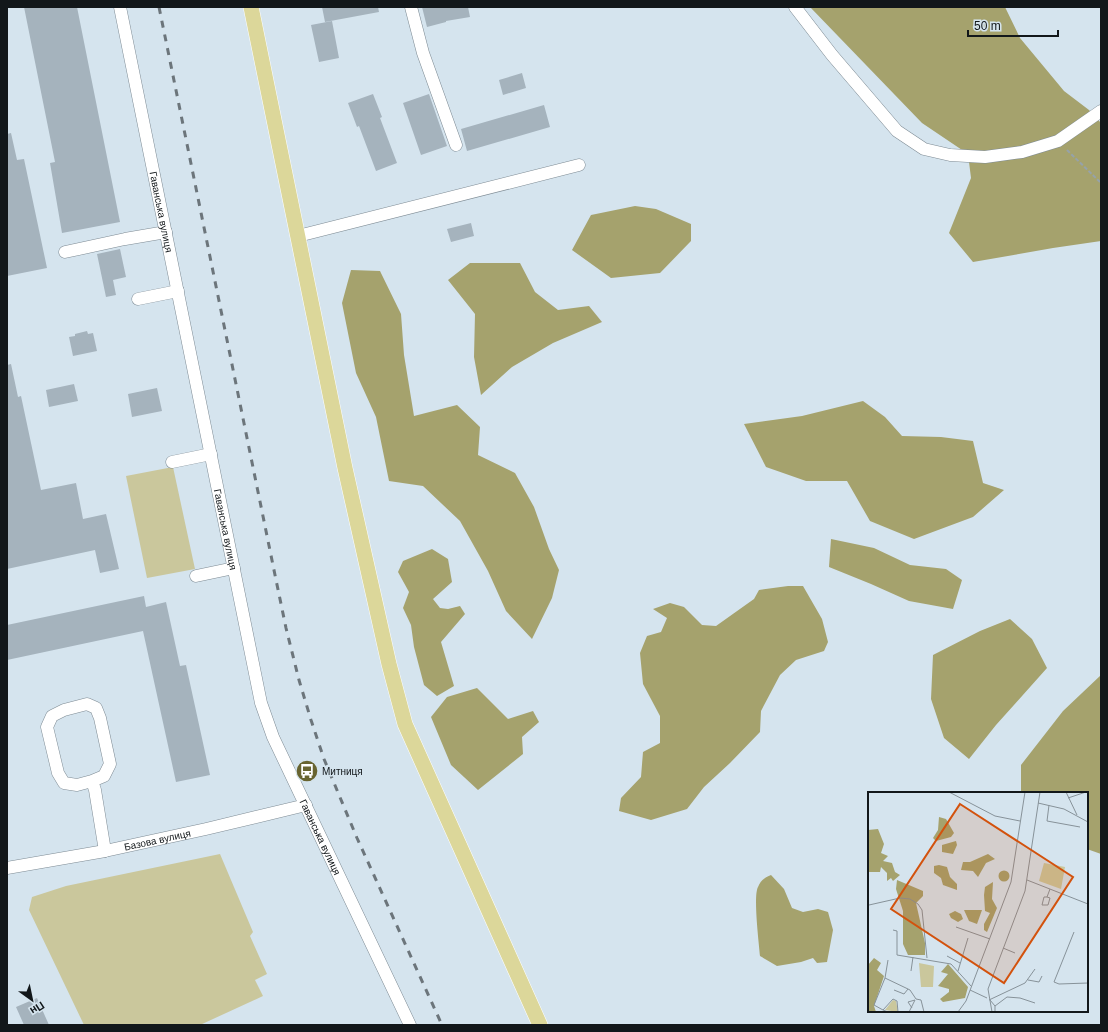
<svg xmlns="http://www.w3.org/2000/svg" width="1108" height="1032" font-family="Arial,sans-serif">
	<rect width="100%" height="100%" fill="#d5e4ee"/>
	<path fill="#cac79c" d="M173,467L195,569L147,578L126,476Z
		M220,854L253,932L250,936L267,974L255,980L263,996L200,1025H84L29,910L32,897L66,886Z"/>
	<path fill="#a5a26d" d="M810,7H1005L1020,38L1064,91L1089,110L1101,123V241L1053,248L973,262L949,233L971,178L968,154L922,123Z
		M635,206L656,209L691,224V241L660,273L611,278L572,250L591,215Z
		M470,263H520L535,292L558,310L589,306L602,322L553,343L512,367L481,395L474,357L475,314L448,280Z
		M351,270L380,271L401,314L404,355L414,416L457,405L480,427L478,455L515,473L534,507L549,549L559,570L552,598L532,639L506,611L488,571L460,521L423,486L389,481L376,417L356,373L342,303Z
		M863,401L885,417L902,436L941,437L973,441L983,483L1004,490L973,517L914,539L870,521L847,481H806L766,467L744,424L802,416Z
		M831,539L874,548L910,565L946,569L962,580L953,609L909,601L871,584L829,567Z
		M432,549L448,559L452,582L433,599L440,608L448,609L460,606L465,614L441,642L454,686L437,696L424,685L414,647L411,625L403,608L409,592L398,572L403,561Z
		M788,586H803L822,619L828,642L824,651L796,660L780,675L761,711L760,732L730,763L704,787L687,809L651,820L619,811L621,798L641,777L643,752L660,743V716L643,684L640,653L647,636L661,632L667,618L653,609L670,603L684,607L702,625L716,626L754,599L759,590Z
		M1010,619L1032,639L1047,668L996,725L969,759L944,738L931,699L933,655L980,631Z
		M1101,675V854L1087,849V793H1021V765L1063,711Z
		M477,688L508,719L533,711L539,722L522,737L523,754L478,790L451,765L431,717L447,697Z
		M771,875L784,889L792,908L803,912L818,909L828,912L833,930L827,962L817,963L813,958L801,962L777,966L760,956C759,943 753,896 758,887C761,880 764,878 771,875Z"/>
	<path fill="#a5b3bd" d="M24,7H77L120,222L62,233L50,163L55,162Z
		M322,7H378L379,12L325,22Z
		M422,7H468L470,17L446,21V22L427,27Z
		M332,21L339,58L319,62L311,25Z
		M522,73L526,88L503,95L499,80Z
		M373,94L382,117L380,118L397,163L376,171L359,126L357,127L348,103Z
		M429,94L447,146L421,155L403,103Z
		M544,105L550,127L467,151L461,129Z
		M11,133L17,160L24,159L47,268L7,276V134Z
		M471,223L474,236L451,242L447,229Z
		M120,249L126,277L113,280L116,295L106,297L97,254Z
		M87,331L88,334L93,333L97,351L73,356L69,337L75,336V334Z
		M11,364L18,397L21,396L41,490L76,483L83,519L106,514L119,569L100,573L95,550L7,569V365Z
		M74,384L78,401L49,407L46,390Z
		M157,388L162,411L132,417L128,394Z
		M144,596L146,607L166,602L180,666L186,665L210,775L176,782L143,631L7,660V625Z
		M37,998L49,1025H24L16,1007Z"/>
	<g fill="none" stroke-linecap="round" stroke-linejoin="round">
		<g stroke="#7e8b94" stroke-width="13">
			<g id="minor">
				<path id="s1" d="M120,7L261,703L273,737L410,1025"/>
				<path d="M411,7L423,53L456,145"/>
				<path d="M795,7L832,55L897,131L924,149L950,155L985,157L1022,152L1058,141L1101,111"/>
				<path d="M298,236L579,165"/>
				<path d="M65,252L125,239L166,232"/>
				<path d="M138,299L178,291"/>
				<path d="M172,462L211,454"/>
				<path d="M196,576L234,568"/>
				<path d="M92,781L104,776L110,764L100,718L96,708L87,704L64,710L52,716L47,727L58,773L64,783L77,785L92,781L95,790L105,851"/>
				<path id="s2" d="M7,868L105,851L206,829L306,805"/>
			</g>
		</g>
		<g stroke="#fff" stroke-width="16">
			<path id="major" d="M251,7L345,468L389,664L405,724L540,1025"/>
		</g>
		<path stroke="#96a2aa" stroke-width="2" stroke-dasharray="4 2" stroke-linecap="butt" d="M1067,150L1101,183"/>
		<use href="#minor" stroke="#fff" stroke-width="12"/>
		<use href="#major" stroke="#dcd79a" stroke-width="15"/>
		<path stroke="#6c757b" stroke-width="3" stroke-dasharray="7 7" stroke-linecap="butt" d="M159,7L275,575L286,628L299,680L311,720L324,759L357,838L442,1025"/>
	</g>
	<defs>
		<g id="bus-disc" transform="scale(1.15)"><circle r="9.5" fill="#686430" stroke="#d5e4ee"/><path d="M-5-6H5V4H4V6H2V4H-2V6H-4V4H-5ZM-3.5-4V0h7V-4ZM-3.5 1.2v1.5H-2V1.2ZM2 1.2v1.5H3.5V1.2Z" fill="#fff"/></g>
	</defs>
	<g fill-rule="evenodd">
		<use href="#bus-disc" x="307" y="771"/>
	</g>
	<g text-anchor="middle" stroke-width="3" stroke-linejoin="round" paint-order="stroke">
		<g font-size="10" fill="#12171a" stroke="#d5e4ee">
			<text dy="4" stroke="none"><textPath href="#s1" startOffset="209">Гаванська вулиця</textPath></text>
			<text dy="4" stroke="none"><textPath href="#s1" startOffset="533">Гаванська вулиця</textPath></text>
			<text dy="4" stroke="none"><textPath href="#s1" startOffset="857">Гаванська вулиця</textPath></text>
			<text dy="4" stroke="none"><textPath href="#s2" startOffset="153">Базова вулиця</textPath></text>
		</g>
		<g font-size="10" fill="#12171a" stroke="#d5e4ee" text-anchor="start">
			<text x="322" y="775">Митниця</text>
		</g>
	</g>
	<g transform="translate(868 792)">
		<rect width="220" height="220" fill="#d5e4ee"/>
		<path d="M176,71L197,75L193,97L171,89ZM51,171L66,174L65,195H53ZM25,208L28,209L30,220L17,218Z" fill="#cac79c"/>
		<path d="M71,25L78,27L86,41L83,45L68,49L65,46L70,38ZM10,37L16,52L13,61L20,64L15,69L24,71L27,80L32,83L25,89L23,86L19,89V81L13,75L12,80H0V38ZM88,49L89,53L85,62L74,60V53ZM120,62L127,67L118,71L110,85L105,79L93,78L95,70H102ZM71,73L79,75L82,85L89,92V98L75,93L73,86L66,81V74ZM130.5 84a5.5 5.5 0 1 1 11 0a5.5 5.5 0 1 1-11 0ZM29,88L55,99V104L48,111L57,151V163H40L35,152V119L28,97ZM125,90L124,107L129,116L119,140L116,138V132L122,121L117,119L116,103L117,95ZM96,118H114L109,132L101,129ZM87,119L93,122L95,127L90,130L83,126L81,122ZM6,166L13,171L9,178L16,184L6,214L8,220H0V173ZM80,172L100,195L97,206L75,210L72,207L81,200V197L70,194L80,182L73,180Z" fill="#a5a26d"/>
		<path fill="none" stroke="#879299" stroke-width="1" d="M81,0L127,24L152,29M198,0L209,23M200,6L218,0M170,11L196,17L220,30M181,13L179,29L212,35M159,88L220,112M179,105H176L174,113H180L182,106L179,105L182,97M1,113L32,106L42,107L50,112L54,118L59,166M88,135L122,147M25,138L29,139V163L83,172L103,194M206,140L186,190L191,192L220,191M135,156L147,161M79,164L92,171M43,179L45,165M90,179L100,146M17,186L20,168M160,188L171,190L174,184M26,198L36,202L40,197L42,198L48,207L53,208L56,220M102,198L119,206M121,208L157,191L167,177M122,208L127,214V220M127,214L139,205L152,206L167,211M44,216L40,210L47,208M15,218L6,213L17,186L40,197M20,220L15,218L25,207L29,209L30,220M41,220L47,208M90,220L98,209L143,90L157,0M124,220L120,197L157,99L172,0"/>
		<path fill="#d3520d" fill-opacity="0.15" stroke="#d3520d" stroke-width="2" d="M92,12L205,85L136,191L23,117Z"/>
		<rect width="220" height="220" fill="none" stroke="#12171a" stroke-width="2"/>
	</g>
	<rect width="1108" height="1032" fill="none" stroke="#12171a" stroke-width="16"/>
	<g transform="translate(32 1000) rotate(147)" stroke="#d5e4ee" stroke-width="3" paint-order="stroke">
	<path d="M0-3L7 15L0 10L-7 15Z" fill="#12171a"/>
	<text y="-6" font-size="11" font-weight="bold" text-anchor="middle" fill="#12171a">Пн</text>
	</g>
	<path d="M968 30v6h90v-6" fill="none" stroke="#12171a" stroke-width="2"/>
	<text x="974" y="30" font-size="12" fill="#12171a" stroke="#d5e4ee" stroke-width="3" paint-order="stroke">50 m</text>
</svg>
